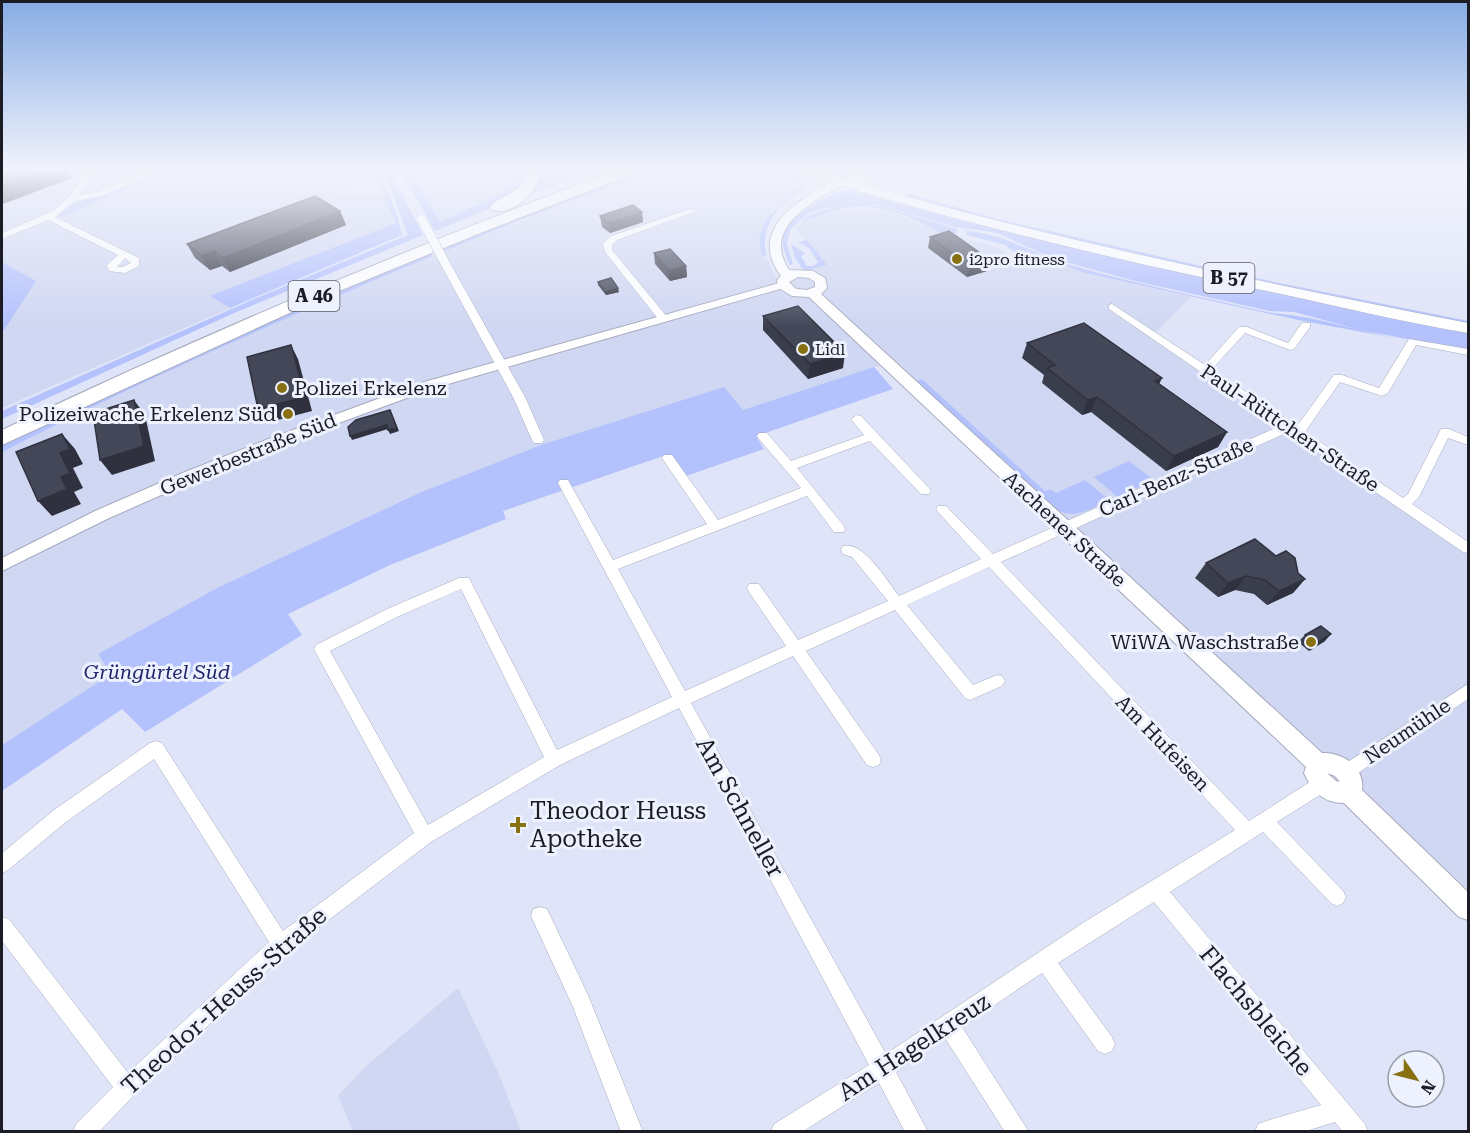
<svg xmlns="http://www.w3.org/2000/svg" width="1470" height="1133" font-family="'Roboto Serif',serif">
	<rect width="100%" height="100%" fill="#dfe4f8"/>
	<path fill="#d0d7f2" d="M2,169H158L48,210L61,217L181,169H372L376,177L332,194L385,195L397,223L211,296L230,308L2,408Z
		M409,169H515L513,182L501,194L439,222Z
		M662,169H767L800,182V187L772,211L761,235L759,246L762,255L766,256L776,278L827,265L796,229L800,222L834,210L883,209L963,238L999,248L1025,266L1014,252H1027L1085,273L1191,297L1150,338L1468,553V889L893,361L743,410L541,445L419,493L217,588L98,654L112,674L2,745V452L94,405L247,334L479,237Z
		M458,988L498,1072L521,1131H353L338,1096L365,1067Z"/>
	<path fill="#b3c1fd" d="M372,169H379L397,215L402,235L230,308L210,296L396,223Z
		M383,169H389L423,235L234,313L2,419V411L254,299L408,235Z
		M399,169H409L440,222L501,194L513,182L515,169H529L527,183L496,206L435,231Z
		M537,169H599L518,199L537,175Z
		M641,169H662L526,218L445,251L443,245Z
		M767,169C779,169 798,174 805,184C801,192 794,196 787,201C769,215 762,234 766,256L762,255C750,219 784,207 801,185L800,182Z
		M143,180L148,181L61,217L56,214L68,206H76L69,205Z
		M844,191H854C1056,249 1263,291 1468,333V351L1361,330L1294,312L1270,311L1135,281L1051,258L1002,235L988,231L954,227L879,205L826,208L808,213L790,230L787,244L793,264L790,265C785,255 779,239 785,229C794,215 828,193 844,191Z
		M909,194L998,219L1231,273L1468,321V326L1292,290L1016,227L903,195Z
		M880,206L957,229V233L942,235C913,215 872,200 836,210C824,213 812,219 800,222C822,204 853,207 880,206Z
		M966,231C1004,233 1034,255 1070,265C1137,284 1204,298 1272,313C1317,316 1361,332 1406,340L1303,321L1085,273L1027,252H1014L1005,245L967,235Z
		M807,240L827,265L804,271L795,258L791,244L805,253L801,256L807,266H814L818,262L809,248L798,242Z
		M429,251L433,256C287,317 142,380 2,452V444L149,373Z
		M2,262L36,281L2,333Z
		M874,367L893,389L756,436L764,449L683,477L666,455L503,511L506,519L390,565L288,614L302,635L145,732L122,709L2,791V745L111,674L98,654L217,588L419,493L541,445L724,387L743,410Z
		M922,379L1045,491L1050,489L1056,493L1085,480L1109,500C1092,508 1076,520 1058,510L916,381Z
		M1129,461L1154,480L1118,497L1094,477Z"/>
	<g fill="none" stroke-linecap="round" stroke-linejoin="round">
		<g stroke="#a5aabd" stroke-width="1">
			<path id="minor" d="M2,169H23L26,171L22,173H2Z
				M89,169H97L79,195L96,192L157,169H168L101,196L75,201L55,217L139,258V266L125,273L109,271L107,265L118,255L48,220L2,239V233L53,211L69,197ZM125,258L131,263L123,267H117Z
				M690,209L697,211L617,240L612,245V250L668,318L667,320H659L605,252L603,244L611,236Z
				M445,260L450,263L525,397L544,440L542,443H534L532,440L513,397L440,263Z
				M1112,304L1205,365L1239,327H1247L1288,343L1302,323H1310V327L1294,349L1290,350L1245,333L1212,369L1297,426L1334,375H1342L1379,388L1409,339L1468,349V355L1416,345L1388,393L1382,396L1340,382L1305,432L1403,498L1408,494L1441,429H1449L1468,437V445L1448,438L1419,497L1412,504L1468,542V553L1463,552L1288,432L1001,562L1249,821L1316,778L1322,776L1328,778L1330,784L1328,790L1277,822L1343,891L1346,897L1343,903L1337,906L1331,903L1263,832L1170,892L1365,1124L1368,1132H1343L1335,1122L1303,1132H1255L1258,1124L1266,1121L1321,1105L1154,902L1058,963L1112,1037L1115,1044L1112,1051L1105,1054L1098,1051L1042,973L962,1027L1029,1132H1005L945,1038L896,1072L928,1132H905L879,1083L802,1132H771L774,1124L869,1065L679,708L560,765L431,842L288,951L134,1095L99,1132H73L76,1124L113,1087L2,941V917L9,919L128,1073L269,942L154,759L66,822L8,870L2,873V853L54,810L150,743L156,741L162,743L283,931L414,833L316,653L314,649L316,645L387,609L459,578H469L557,750L672,697L558,483L560,480H568L613,560L707,524L664,461L662,458L664,455H672L718,520L801,488L759,439L757,436L759,433H767L791,461L864,435L851,419L857,415L861,416L929,488L931,491L929,494H921L870,441L797,468L844,526L845,529L844,532H834L807,496L618,569L685,691L786,646L749,592L747,588L749,584H759L798,640L888,601L852,557L843,554L841,550L843,546C863,540 888,582 899,596L981,559L938,512L936,509L938,506H946L993,554L1280,426L1109,309V305ZM989,567L1235,830L1086,921L886,1054L691,703L793,656L867,765L873,767L879,765L881,760L879,755L806,651L895,610L965,698L970,700L1002,686L1005,681L1002,676L997,675L973,685L907,605ZM461,589L544,757L428,825L330,651L397,617Z
				M1468,684V699L1352,777L1346,780L1340,777L1338,772L1340,767Z
				M540,907L547,909L588,995L643,1132H621L573,1007L531,916L533,909Z"/>
		</g>
		<g stroke="#a5aabd" stroke-width="2">
			<path id="tertiary" d="M783,282L787,283V287L434,388L276,446L195,480L107,519L2,571V558L95,511L185,472L266,440L424,382Z"/>
		</g>
		<g stroke="#a5aabd" stroke-width="2">
			<path id="secondary" d="M839,179L844,182L843,184C813,202 761,227 789,270L813,271L825,278L827,288L821,294L1322,753C1343,752 1365,767 1362,790L1468,892V920L1459,917L1344,803C1323,803 1312,791 1304,773L1306,767L809,297L792,296L779,288L777,280L781,276C753,239 782,211 814,192C822,187 830,181 839,179ZM798,277L809,278L815,282V287L807,290L796,289L789,282ZM1327,773L1335,776L1340,782L1336,781Z"/>
		</g>
		<g stroke="#a5aabd" stroke-width="1">
			<path id="primary" d="M794,169H812C1027,235 1247,279 1468,323V333C1403,322 1337,306 1272,292C1111,259 953,221 796,172Z"/>
		</g>
		<g stroke="#a5aabd" stroke-width="2">
			<path id="motorway" d="M527,169H541C540,190 514,216 492,210L490,207C503,192 526,194 527,169Z
				M620,169H639L637,172L478,234L320,299L2,445V430C204,334 410,247 620,169Z
				M800,169H849L842,173L806,175L801,174Z
				M850,169H862L861,176L873,190L871,193H861L847,177Z"/>
		</g>
		<use href="#minor" fill="#fff" fill-rule="evenodd"/>
		<use href="#tertiary" fill="#fff" fill-rule="evenodd"/>
		<use href="#secondary" fill="#fff" fill-rule="evenodd"/>
		<use href="#primary" fill="#fff" fill-rule="evenodd"/>
		<use href="#motorway" fill="#fff" fill-rule="evenodd"/>
		<g stroke="#a5aabd" stroke-width="10" stroke-linecap="butt">
			<path id="minor-bridge" d="M422,220L445,263"/>
		</g>
		<use href="#minor-bridge" stroke="#fff" stroke-width="9"/>
	</g>
	<path fill="#3a3d4c" d="M340,211L346,225L230,272L222,266L210,270L195,258L187,244Z
		M642,212L643,222L610,233L602,227L600,216Z
		M930,237L990,260L987,271L967,277L928,248Z
		M654,253L686,266L687,277L670,281L655,264Z
		M598,282L619,292L606,295L598,285Z
		M763,316L843,368L808,379L763,330Z
		M1027,343L1159,384L1227,432L1218,447L1166,471L1091,412L1082,415L1042,383L1044,375L1022,358Z
		M1206,563L1298,573L1305,579L1293,593L1267,605L1254,594L1235,590L1218,597L1195,578Z
		M1305,635L1325,641L1309,651L1298,642Z"/>
	<path fill="#2f323e" d="M51,169H66L72,178L3,204L2,201V187Z
		M340,211L346,225L230,272L223,258Z
		M642,212L643,222L610,233L609,223Z
		M214,251L222,266L210,270L202,256Z
		M990,260L987,271L967,277L970,266Z
		M686,266L687,277L670,281L669,271Z
		M618,288L619,292L606,295L605,292Z
		M291,345L298,359L312,411L266,423L258,409Z
		M845,353L843,368L808,379L810,364Z
		M1162,378L1155,393V381Z
		M1097,397L1091,412L1082,415L1088,400Z
		M134,400L145,415L155,461L112,475L100,460Z
		M390,410L399,431L390,434L388,430Z
		M387,425L388,429L352,440L350,436Z
		M1227,432L1218,447L1166,471L1174,456Z
		M62,434L75,449L83,464L73,468L83,488L74,492L81,504L52,516L38,501L61,477L60,453Z
		M1246,576L1235,590L1218,597L1228,583Z
		M1305,579L1293,593L1267,605L1279,591Z
		M1331,634L1325,641L1309,651L1315,644Z"/>
	<path fill="#434758" stroke="#2f323e" stroke-width="1.5" d="M11,169H51L2,187V172Z
		M315,196L340,211L223,258L214,251L202,256L187,244Z
		M633,205L642,212L609,223L600,216Z
		M949,231L990,260L970,266L930,237Z
		M670,249L686,266L669,271L654,253Z
		M611,278L618,288L605,292L598,282Z
		M798,306L845,353L810,364L763,316Z
		M1084,323L1162,378L1155,381L1227,432L1174,456L1097,397L1088,400L1047,368L1055,365L1027,343Z
		M291,345L305,397L258,409L247,357Z
		M134,400L144,446L100,460L93,413Z
		M390,410L397,428L388,430L387,425L350,436L348,427L356,420Z
		M62,434L70,449L60,453L70,473L61,477L67,489L38,501L16,452Z
		M1255,539L1276,556L1286,551L1295,558L1298,573L1305,579L1279,591L1265,580L1246,576L1228,583L1206,563Z
		M1321,626L1331,634L1315,644L1305,635Z"/>
	<linearGradient id="sky" x2="0" y2="1"><stop stop-color="#86ace4"/><stop offset="0.52" stop-color="#f1f3fc"/><stop offset="1" stop-color="#f1f3fc" stop-opacity="0"/></linearGradient>
	<rect width="1470" height="327" fill="url(#sky)"/>
	<g fill="#887113" stroke="#eef2fe" stroke-width="2">
		<circle cx="957" cy="259" r="6"/>
		<circle cx="803" cy="349" r="6"/>
		<circle cx="282" cy="388" r="6"/>
		<circle cx="288" cy="414" r="6"/>
		<circle cx="1311" cy="642" r="6"/>
		<path d="M515 816h6v6h6v6h-6v6h-6v-6h-6v-6h6z"/>
	</g>
	<g text-anchor="middle" stroke-width="6" stroke-linejoin="round" paint-order="stroke">
		<g font-size="16" fill="#1b1c24" stroke="#eef2fe" text-anchor="start">
			<text x="969" y="265">i2pro fitness</text>
			<text x="815" y="355">Lidl</text>
		</g>
		<g fill="#eef2fe" stroke="#5a5c65" stroke-width="1.5">
			<rect x="1203.5" y="263" width="51" height="30" rx="4.5"/>
			<rect x="288.5" y="281" width="51" height="30" rx="4.5"/>
		</g>
		<g font-size="18" font-weight="bold" fill="#1b1c24">
			<text x="1229" y="284">B 57</text>
			<text x="314" y="302">A 46</text>
		</g>
		<g font-size="20" fill="#1b1c24" stroke="#eef2fe" text-anchor="end">
			<text x="294" y="395" text-anchor="start">Polizei Erkelenz</text>
			<text x="276" y="421">Polizeiwache Erkelenz Süd</text>
			<text x="1299" y="649">WiWA Waschstraße</text>
		</g>
		<g font-size="20" fill="#1b1c24" stroke="#eef2fe">
			<text transform="translate(1290 428) rotate(34)" y="7">Paul-Rüttchen-Straße</text>
			<text transform="translate(248 454) rotate(-22)" y="7">Gewerbestraße Süd</text>
			<text transform="translate(1176 477) rotate(-24)" y="7">Carl-Benz-Straße</text>
			<text transform="translate(1065 529) rotate(43)" y="7">Aachener Straße</text>
			<text transform="translate(1407 731) rotate(-34)" y="7">Neumühle</text>
			<text transform="translate(1163 743) rotate(46)" y="7">Am Hufeisen</text>
		</g>
		<g font-size="20" font-style="italic" fill="#22276d" stroke="#eef2fe">
			<text x="157" y="679">Grüngürtel Süd</text>
		</g>
		<g font-size="24" fill="#1b1c24" stroke="#eef2fe">
			<text transform="translate(740 807) rotate(61)" y="8">Am Schneller</text>
			<text transform="translate(224 1001) rotate(-42)" y="8">Theodor-Heuss-Straße</text>
			<text transform="translate(1256 1011) rotate(50)" y="8">Flachsbleiche</text>
			<text transform="translate(914 1047) rotate(-33)" y="8">Am Hagelkreuz</text>
		</g>
		<g font-size="24" fill="#1b1c24" stroke="#eef2fe" text-anchor="start">
			<text x="530" y="819">Theodor Heuss<tspan x="530" dy="28">Apotheke</tspan></text>
		</g>
	</g>
	<rect width="1470" height="1133" fill="none" stroke="#1b1c24" stroke-width="6"/>
	<g transform="translate(1416 1079) rotate(125)"><circle r="28" fill="#eef2fe" stroke="#9a9ca7" stroke-width="1.5"/>
	<path d="M0-4.5L10 22L0 15L-10 22Z" fill="#887113"/>
	<text y="-9" font-size="16" font-weight="bold" text-anchor="middle" fill="#1b1c24">N</text>
	</g>
</svg>
